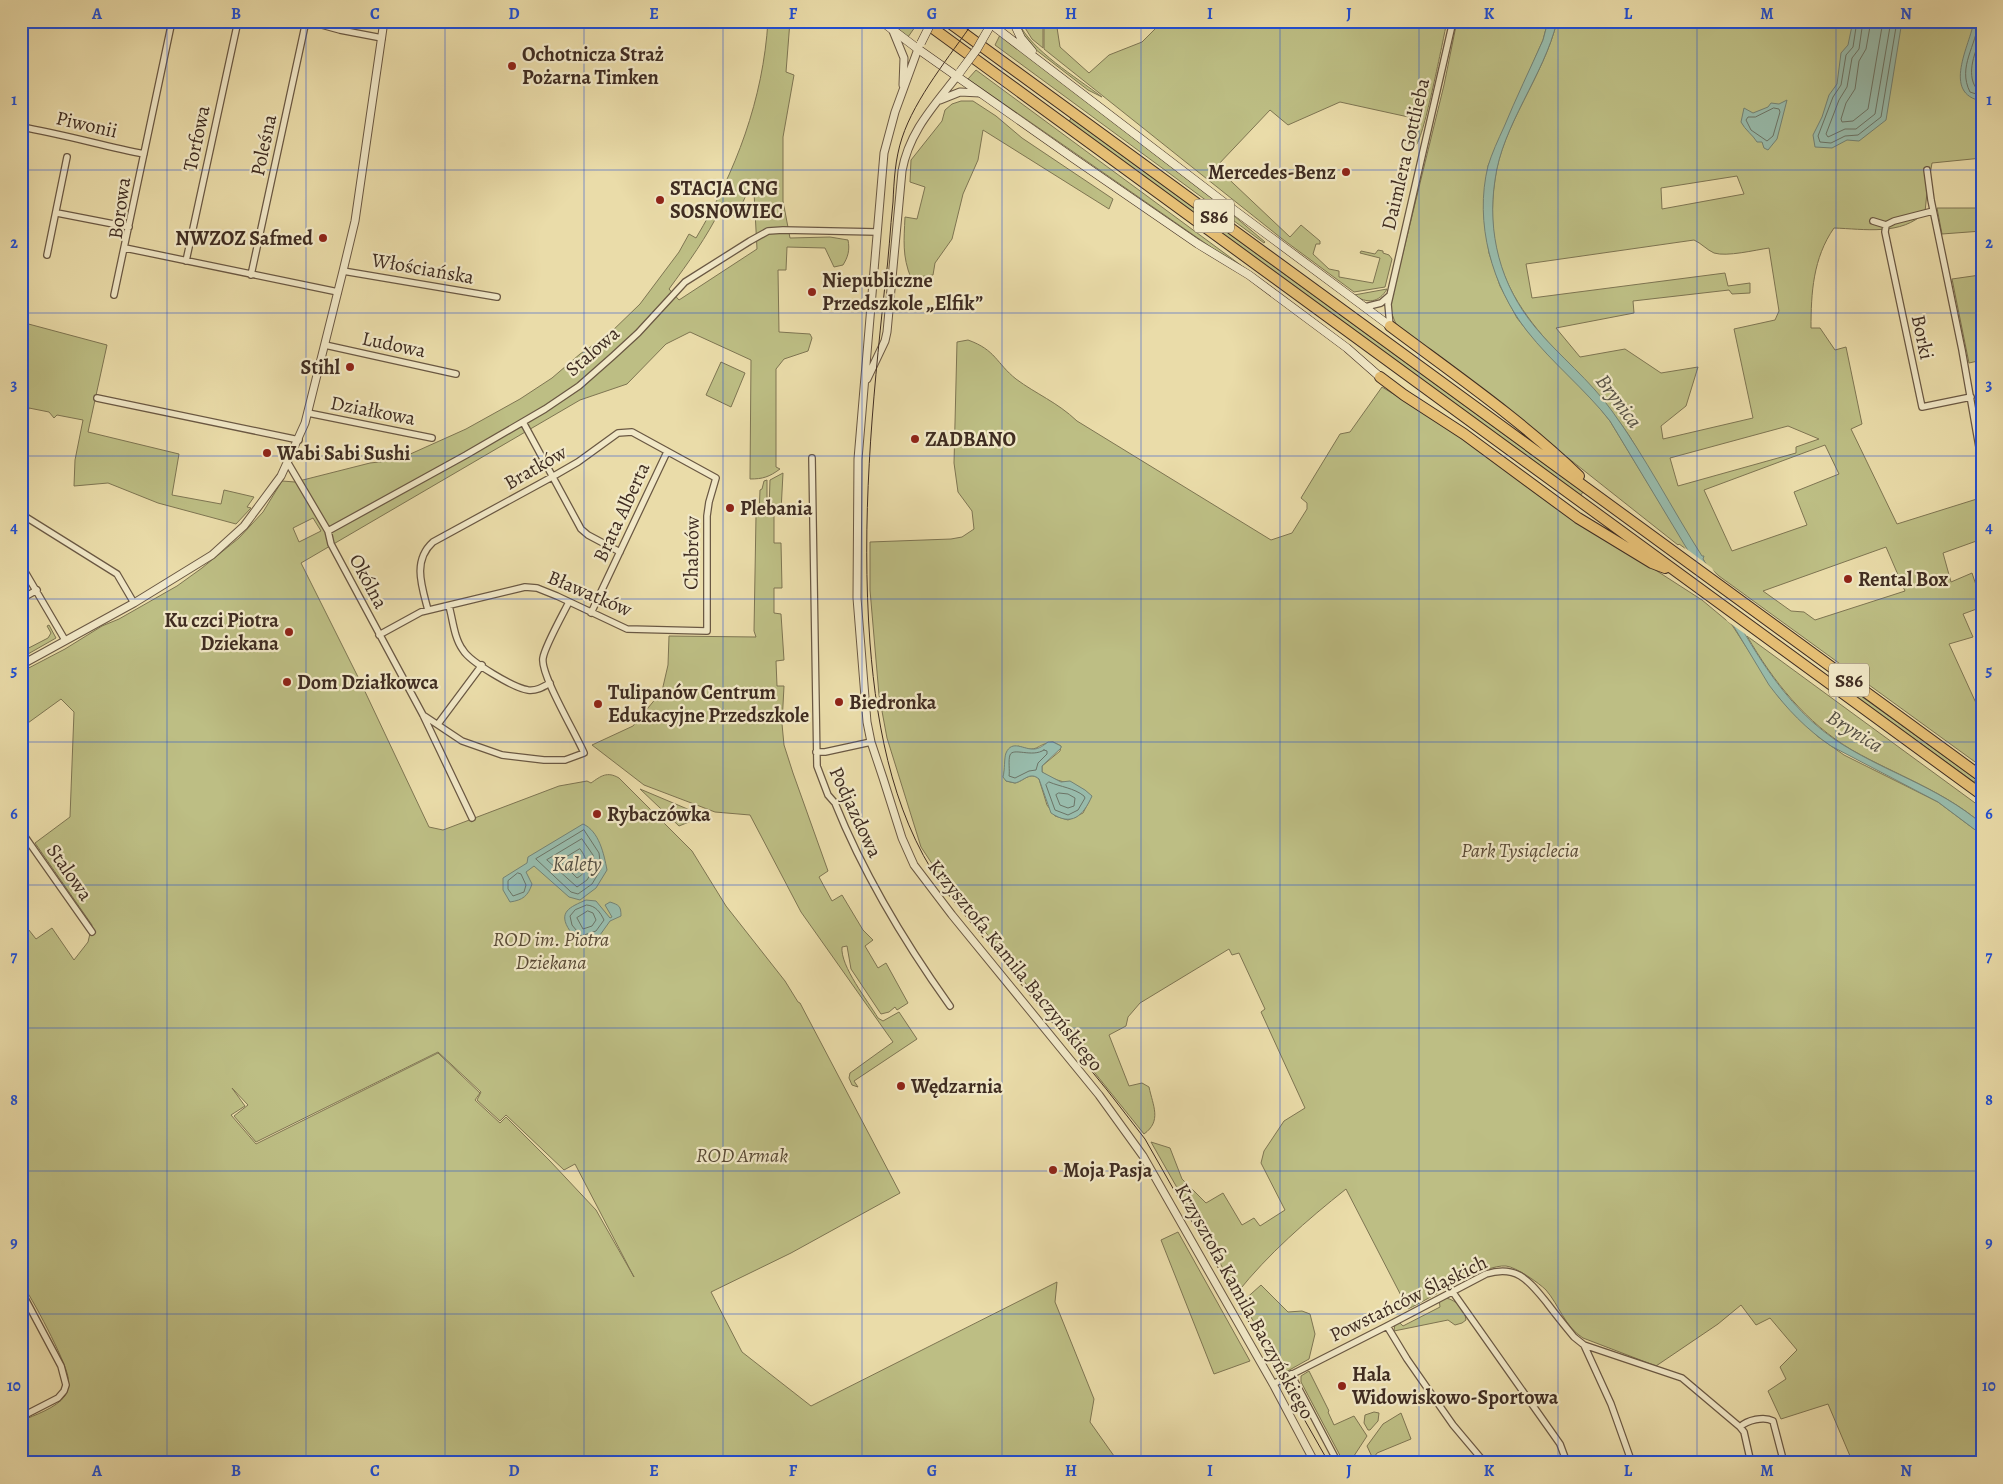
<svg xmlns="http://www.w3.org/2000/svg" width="2003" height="1484" font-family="Alegreya,serif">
	<rect width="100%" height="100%" fill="#eadca9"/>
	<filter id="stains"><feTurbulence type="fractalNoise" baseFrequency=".004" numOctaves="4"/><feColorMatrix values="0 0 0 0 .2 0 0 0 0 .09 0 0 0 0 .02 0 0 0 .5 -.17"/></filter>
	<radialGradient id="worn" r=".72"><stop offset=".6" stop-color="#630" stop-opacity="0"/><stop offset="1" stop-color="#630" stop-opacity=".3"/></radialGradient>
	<path fill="#bdbe84" stroke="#7e7552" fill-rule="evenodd" d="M768,21H790L786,72L794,75L783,137V201L790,238L830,237L848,240C850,250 848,257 843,265L834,267L825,248L787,247L786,270H778L779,332L810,334L812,338L808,351L784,359L776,369V467L780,469C769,477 763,479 750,479L751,360L690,332L666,344L627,384L580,400L301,563L360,681L429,827L443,830L559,786L587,781L591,783C601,776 607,771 619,778L692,851L726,906L785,981L798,1002L800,1003L900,1193L791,1253L711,1292L742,1352L811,1406L1057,1282L1055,1302L1094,1399L1090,1422L1119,1463H21V1421C35,1415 56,1408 65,1396C68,1391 69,1383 68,1377C66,1362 31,1295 21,1283V992L26,988L21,981V920L36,939L52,928L74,960L88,942L92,925L35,843L70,817L74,712L61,699L21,728V672L65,649L102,626L119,619L177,586L202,568L239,538L263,512L282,481L295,482L370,463L397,460L466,429L520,399L552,378L580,354L608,335L640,304L679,252L689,234L696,238C736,171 763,100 768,21ZM748,191L754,192L757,249L679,300L669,289C688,263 707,237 721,208L736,217ZM313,518L321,531L299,542L293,528ZM438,1052L481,1092L477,1100L500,1121L506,1115L564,1170L575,1164L634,1277L596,1210L550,1161L506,1117L500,1123L475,1100L480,1093L438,1053L256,1144L231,1115L245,1106L232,1088L248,1105L234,1116L256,1142Z
		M888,21H908L915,27L908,37Z
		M1015,21L1018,22C1032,51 1076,77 1102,97L1088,90L1031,46L1026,40Z
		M1026,21H1043V48L1032,39L1022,23Z
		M1044,21H1056L1060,47L1089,73L1109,55L1142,42L1163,21H1447C1443,40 1424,137 1416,145L1407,144L1413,118L1340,102L1288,125L1270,110L1216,167L1290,237L1301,225L1320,241V244H1316L1313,254L1329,269L1339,271V277L1373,283L1380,258L1360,253L1361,251L1375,254L1378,250L1383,251V253L1389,255L1392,259L1385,287L1354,292L1281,238L1044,49Z
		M1457,21H1548L1543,40L1488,166L1485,190L1484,217L1489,253L1500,286L1517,318L1529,333L1591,397L1610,421L1689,551L1679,544L1678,545L1491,397L1396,324L1391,312V302L1444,85Z
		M1557,21H1982V158L1932,163L1927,192L1925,212C1902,236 1864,229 1834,228C1813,258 1811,293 1811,328H1820L1835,350L1846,347L1862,424L1851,429L1897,524L1980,498L1982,539L1943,553L1951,582L1972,573L1982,603V607L1963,614L1973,637L1949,644L1976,703L1982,711V767L1719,576L1706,564C1687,533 1668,501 1649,470C1640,455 1632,438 1621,424C1557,342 1477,300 1495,179C1502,125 1544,76 1557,21ZM1737,176L1744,194L1662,209L1661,188ZM1694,240C1701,243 1707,250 1714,253C1727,257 1755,250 1769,248L1779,311L1775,320L1734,329L1753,418L1663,439L1661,426L1686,406L1698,367L1661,373L1625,349L1580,357L1556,328L1634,313L1633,301L1729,290L1732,294L1750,293V283L1728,286L1725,273L1532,298L1526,264ZM1788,426L1819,439L1796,447V453L1678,486L1670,458ZM1825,445L1839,474L1794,492L1807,525L1732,551L1704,490ZM1886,547L1905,591L1815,620L1804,612L1791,611L1763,591Z
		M1000,35L1227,210L1265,242L1264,243L995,45Z
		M976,70L1246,269L1218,252L968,79Z
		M961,101H973L996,116L1022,138L1113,199L1109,209L983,130L978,160L963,194L952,239L935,263L933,275L911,278C902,256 904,240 905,217L917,219L925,187L910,182L911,160L942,121L945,110L952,104Z
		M1071,118L1583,492L1580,496L1069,122Z
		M1982,206V231L1942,234L1937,208H1978Z
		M1981,268L1982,360L1969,363L1952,279L1980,275Z
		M1387,289C1379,303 1367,304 1354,295Z
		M21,322L107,345L88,432L179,454L172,495L221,504L224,490L254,497L247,507L251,508L236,524L158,503L108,483L74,486L75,460L83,420L57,415L54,418L49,412L29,408L21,441Z
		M968,340C996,350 996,363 1016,379C1036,394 1057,402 1077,421L1271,540L1292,533L1307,509V503L1301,498L1340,434L1350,432L1382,387L1460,435L1573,517L1702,600L1732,625L1780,699L1817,736L1844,755L1938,802L1982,835V1463H1853L1828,1404L1781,1419L1768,1391L1786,1379L1780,1367L1797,1350L1770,1318L1756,1325L1741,1305L1718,1324L1656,1366L1583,1338C1565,1327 1559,1305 1546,1290C1539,1283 1516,1267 1506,1266C1484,1264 1431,1298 1408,1309L1346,1189C1307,1220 1268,1254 1237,1293L1151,1142L1170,1148L1182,1179L1206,1203L1223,1193L1242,1225L1254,1218L1260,1226L1285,1210L1261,1163L1264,1151L1284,1121L1305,1108L1261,1012L1265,1009L1239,953L1232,955L1229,949L1140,1003L1128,1017L1126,1026L1109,1035L1129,1086L1142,1083L1149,1087C1153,1106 1162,1121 1144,1134L1082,1057L994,942L952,894L921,847L887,738L879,695L870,590V542L951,539L962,537L974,529L972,511L958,492L954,463L957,342ZM1053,742L1061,746L1060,751L1042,766V772C1046,774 1048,777 1052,778C1066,784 1082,784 1091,797L1083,813L1068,820L1055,816L1047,805L1039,779C1030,771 1024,781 1015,783L1006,781C1000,768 1011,757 1018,746C1039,754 1035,744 1053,742Z
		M721,362L745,373L731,407L706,395Z
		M783,473L781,511L774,512V543H781L782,588H774V613L781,614L784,660L776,661L777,686H784L782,724L784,745L793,773L828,871L819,877L832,901L842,895L863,930L873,940L865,946L878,968L886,963L908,1003L897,1010L895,1007L889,1012L881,1014L851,969L847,946L842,947C840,966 868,1001 878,1018L883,1021L899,1012L917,1039L854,1081L858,1087L852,1085L849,1078L850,1073L893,1042L801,912L750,815L715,812L644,785L592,745L633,726L662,691L668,665L669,636L756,637L754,631L756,516H759L760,490L762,489L764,481L767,480V511L769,509L770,480Z
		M49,625L56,638L21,658V652L48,638L51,633L47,626Z
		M1747,636L1982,808V824C1944,791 1896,775 1852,750C1806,723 1773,681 1747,636Z
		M1847,686L1976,779L1974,782L1845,689Z
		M640,789L704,816L679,826Z
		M1178,1232L1250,1361L1214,1374L1161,1240Z
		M1261,1285L1288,1312L1302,1311L1310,1314L1315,1334L1309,1359L1284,1373L1242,1302Z
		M1446,1298C1456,1300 1465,1309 1466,1320L1462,1323L1455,1325L1448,1320L1394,1331L1395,1324L1399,1322L1403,1326L1440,1307L1439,1299Z
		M1309,1371L1329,1411L1328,1412L1334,1425L1354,1416L1367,1436L1350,1462L1344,1463L1301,1382V1376Z
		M1374,1412L1379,1413L1378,1421L1370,1430H1368L1364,1423L1365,1415Z
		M1401,1413L1411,1439L1377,1453L1373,1459L1367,1446L1383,1424Z"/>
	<path fill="#98bbab" stroke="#748274" d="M1548,21H1557C1544,76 1502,125 1495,180C1487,232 1500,285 1535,327C1559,356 1590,380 1612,411C1645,456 1672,509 1702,556H1704L1703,559C1739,622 1772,696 1834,739C1881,771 1938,786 1982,824V835L1938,802L1831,746C1806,729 1787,709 1769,685L1610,421C1585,389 1552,363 1527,331C1492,286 1474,223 1488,166C1492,153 1498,140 1504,127C1516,98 1530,69 1543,40Z
		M1853,21H1902L1886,120L1859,141L1847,140L1832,148L1815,147L1813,135L1822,117L1829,95L1837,84L1841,53L1848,45Z
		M1974,21H1982V101C1941,94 1970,45 1974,21Z
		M1787,100L1777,139L1768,150L1764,148L1762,142H1757C1753,135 1745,130 1741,122L1744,108L1753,113L1768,107L1771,103L1779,104Z
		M1048,742H1053L1061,746V748L1042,766V772L1061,782L1070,781L1085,790L1092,796C1083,816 1072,827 1051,813L1039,779C1030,771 1024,781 1015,783L1006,781L1003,777C1005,770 1004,758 1006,753C1012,739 1024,750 1034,749C1039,749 1044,745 1048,742Z
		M583,824C599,831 604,854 607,870L596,888L580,900L569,897L534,866L526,872L532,884C528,896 523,900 510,902L503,890V878L527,863L528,857Z
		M586,900L596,901L610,918L612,917L605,905L610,902C619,905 621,906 621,916L610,921L600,935L581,942C576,940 574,935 570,931C557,912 570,907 586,900Z"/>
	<path fill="#eadca9" d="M1684,547L1712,568L1752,639L1727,621Z"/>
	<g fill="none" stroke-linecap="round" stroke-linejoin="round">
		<path stroke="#6c7466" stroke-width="1" d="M1857,21L1853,47L1846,55L1841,85L1833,97L1818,136L1820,142L1831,143L1845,136L1858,135L1881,117L1897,21
			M1863,21L1859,49L1852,58L1847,87L1839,100L1826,134L1828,137L1845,129H1856L1875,114L1891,21
			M1871,21L1866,49L1859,61L1855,89L1846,103L1841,119L1842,122L1853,121L1868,109L1883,21
			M1978,21C1977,46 1957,66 1970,92L1982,96
			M1982,36C1975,51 1966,73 1976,88L1982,90
			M1774,108L1779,109L1780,112L1773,136L1767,141L1751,130L1746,120L1748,117H1755Z
			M1044,750L1047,751V754L1038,763L1036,770L1029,771L1015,778L1009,776C1010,771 1008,760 1010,755C1013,747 1032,758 1044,750Z
			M1049,782C1061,787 1074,788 1084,796L1085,798L1078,810L1068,815L1055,810L1046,785Z
			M1059,793L1068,794L1075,798L1074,806L1068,808L1060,805L1056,795Z
			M584,830L599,853L601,869L592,884L578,894L571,892L536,859Z
			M582,839L593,855L595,867L587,880L577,887L547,860Z
			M580,849C588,859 590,871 577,878L560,861Z
			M518,873L521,874L526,885L524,892L513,896L508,889V881Z
			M587,905C596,906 600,912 604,920L596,931L581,936L572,925L570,916L575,910Z
			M588,911L593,913L596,920L592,926L583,929L577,918Z"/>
		<g stroke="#6a5843" stroke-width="8">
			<path id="minor" d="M307,21L340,30L382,38
				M21,127C63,134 103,146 144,154
				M1927,170L1931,200L1962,350L1982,464
				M57,213L129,227
				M1873,221L1886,225L1894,221L1933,211
				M1886,225L1885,232L1922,407L1971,397
				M125,248L338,292
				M47,255L67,157
				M186,261L238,21
				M343,271L497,297
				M251,275L306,21
				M114,295L172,21
				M1365,307L1381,303L1389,296
				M1390,326L1388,304L1453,21
				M325,345L456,374
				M97,398L299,440
				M308,413L432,438
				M523,422L581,529L588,535L620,552
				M812,458L817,766L828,795L835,803C864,875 905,943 950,1006
				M288,463L328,531L331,544L423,715L472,818
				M21,514L117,574L134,603
				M328,531L466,455L545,409L579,386L613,356L638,333L685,282L750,241L768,231L783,230L877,232
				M21,565L65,640
				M21,599L37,590
				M449,606C453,620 454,638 463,650C470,662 514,688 528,690C537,691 543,687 550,683
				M591,613L667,452
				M379,635L421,612L525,587L537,588L557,596L627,629L707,631V516L709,502L716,478L632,432L618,433L578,462L552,477L433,542C412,561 422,587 428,610
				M423,715L462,741L502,755L544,760H565L584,753C576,734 540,674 543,658C545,646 563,614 569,602
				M438,724L482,665
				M816,752H825L871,742
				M21,831L92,932
				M21,1291L61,1366L66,1385L64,1391L58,1398L21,1417
				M1452,1291L1560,1444L1567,1463
				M1387,1326L1407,1359L1453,1425L1485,1463
				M1584,1345L1682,1378L1740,1427L1744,1432L1751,1463
				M1291,1374L1338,1463
				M1273,1384L1387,1326L1486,1274C1517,1264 1529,1281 1547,1303C1556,1315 1565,1326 1574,1337L1584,1345L1611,1404L1632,1463
				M1740,1427C1747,1420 1764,1416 1773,1421L1784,1463"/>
		</g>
		<g stroke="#6a5843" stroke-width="9">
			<path id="tertiary" d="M893,31L904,58L903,85
				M918,49L895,112L884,153L858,459L857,598L867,722L871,742L883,778L902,838L914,865L952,915L1099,1095L1143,1156L1273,1384L1315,1463
				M940,100L960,92L980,93
				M867,379L885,341L887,332L902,171C909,132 933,107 957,76
				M21,665L134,603L212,555L244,526L281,476L305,423L343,271L355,221L384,21"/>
		</g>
		<g stroke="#3f2c21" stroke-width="9">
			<path id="secondary" d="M881,21L918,49L1073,158L1198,244L1249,275L1347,348L1380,377
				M987,21L1230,207L1390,326
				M1013,21L1021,38L1032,51"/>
		</g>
		<g stroke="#3f2c21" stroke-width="12">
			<path id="motorway" d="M923,21L1982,795
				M947,21L1982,777
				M1390,326C1454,374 1521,420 1579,476
				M1380,377L1404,395L1464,434L1578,518L1652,563L1665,568"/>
		</g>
		<use href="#minor" stroke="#f1e8c7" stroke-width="5.5"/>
		<use href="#tertiary" stroke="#f1e8c7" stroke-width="7"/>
		<use href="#secondary" stroke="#f1e8c7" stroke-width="8"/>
		<use href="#motorway" stroke="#e5be74" stroke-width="10"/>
		<path stroke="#3f2c21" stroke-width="1" d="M974,21C950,56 915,98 902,138C895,159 894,181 893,202C890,229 889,257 885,285C872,406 861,520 870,643C877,732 895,826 951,898L1107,1090L1145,1139L1329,1463"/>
		<g stroke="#3f2c21" stroke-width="9" stroke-linecap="butt">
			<path id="secondary-bridge" d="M921,43L932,21
				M960,72L977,49L989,28"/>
		</g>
		<use href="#secondary-bridge" stroke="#f1e8c7" stroke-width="8"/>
	</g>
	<path fill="none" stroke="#1d4ed8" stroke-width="1" stroke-opacity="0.55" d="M167,21V1463M306,21V1463M445,21V1463M584,21V1463M723,21V1463M862,21V1463M1002,21V1463M1141,21V1463M1280,21V1463M1419,21V1463M1558,21V1463M1697,21V1463M1836,21V1463M21,170H1982M21,313H1982M21,456H1982M21,599H1982M21,742H1982M21,885H1982M21,1028H1982M21,1171H1982M21,1314H1982"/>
	<g fill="#8f2418" stroke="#f1e8c7" stroke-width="2">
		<circle cx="512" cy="66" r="5"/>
		<circle cx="1346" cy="172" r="5"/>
		<circle cx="660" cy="200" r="5"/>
		<circle cx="323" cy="238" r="5"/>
		<circle cx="812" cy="292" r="5"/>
		<circle cx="350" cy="367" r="5"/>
		<circle cx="915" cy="439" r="5"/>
		<circle cx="267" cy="453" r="5"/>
		<circle cx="730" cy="508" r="5"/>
		<circle cx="1848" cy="579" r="5"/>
		<circle cx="289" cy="632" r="5"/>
		<circle cx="287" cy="682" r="5"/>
		<circle cx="839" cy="702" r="5"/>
		<circle cx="598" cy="704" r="5"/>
		<circle cx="597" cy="814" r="5"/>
		<circle cx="901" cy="1086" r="5"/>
		<circle cx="1053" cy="1170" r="5"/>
		<circle cx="1342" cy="1386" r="5"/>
	</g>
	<g text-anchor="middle" stroke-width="4.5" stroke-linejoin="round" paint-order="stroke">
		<g fill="#f1e8c7" stroke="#746453" stroke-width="1">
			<rect x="1194" y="199.5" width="40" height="33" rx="4"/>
			<rect x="1829" y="663.5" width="40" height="33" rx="4"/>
		</g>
		<g font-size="19" font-weight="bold" fill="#3f2c21">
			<text x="1214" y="223">S86</text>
			<text x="1849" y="687">S86</text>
		</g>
		<g font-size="20" font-weight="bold" fill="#3f2c21" stroke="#f1e8c7" text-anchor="start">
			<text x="522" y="61">Ochotnicza Straż<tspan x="522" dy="23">Pożarna Timken</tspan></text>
			<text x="1336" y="179" text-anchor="end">Mercedes-Benz</text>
			<text x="670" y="195">STACJA CNG<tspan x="670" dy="23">SOSNOWIEC</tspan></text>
			<text x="313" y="245" text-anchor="end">NWZOZ Safmed</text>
			<text x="822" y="287">Niepubliczne<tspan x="822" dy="23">Przedszkole „Elfik”</tspan></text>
			<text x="340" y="374" text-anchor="end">Stihl</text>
			<text x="925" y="446">ZADBANO</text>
			<text x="277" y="460">Wabi Sabi Sushi</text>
			<text x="740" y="515">Plebania</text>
			<text x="1858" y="586">Rental Box</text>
			<text x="279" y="627" text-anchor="end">Ku czci Piotra<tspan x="279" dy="23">Dziekana</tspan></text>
			<text x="297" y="689">Dom Działkowca</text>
			<text x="608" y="699">Tulipanów Centrum<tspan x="608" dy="23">Edukacyjne Przedszkole</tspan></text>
			<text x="849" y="709">Biedronka</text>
			<text x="607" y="821">Rybaczówka</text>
			<text x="911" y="1093">Wędzarnia</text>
			<text x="1063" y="1177">Moja Pasja</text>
			<text x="1352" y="1381">Hala<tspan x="1352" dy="23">Widowiskowo-Sportowa</tspan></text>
		</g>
		<g font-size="20" fill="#3f2c21" stroke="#f1e8c7">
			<text transform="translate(87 124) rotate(13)" y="7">Piwonii</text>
			<text transform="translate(196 138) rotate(-78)" y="7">Torfowa</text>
			<text transform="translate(263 145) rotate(-78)" y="7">Poleśna</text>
			<text transform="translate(1405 154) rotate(-77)" y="7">Daimlera Gottlieba</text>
			<text transform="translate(119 208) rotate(-82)" y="7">Borowa</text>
			<text transform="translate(423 268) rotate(10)" y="7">Włościańska</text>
			<text transform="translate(1923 337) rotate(78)" y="7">Borki</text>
			<text transform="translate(394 344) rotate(12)" y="7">Ludowa</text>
			<text transform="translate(592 351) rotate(-41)" y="7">Stalowa</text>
			<text transform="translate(373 410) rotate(11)" y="7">Działkowa</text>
			<text transform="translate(535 467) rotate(-30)" y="7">Bratków</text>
			<text transform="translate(621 512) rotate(-65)" y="7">Brata Alberta</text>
			<text transform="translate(691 553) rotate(-89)" y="7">Chabrów</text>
			<text transform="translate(369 581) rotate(62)" y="7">Okólna</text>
			<text transform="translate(590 593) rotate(23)" y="7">Bławatków</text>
			<text transform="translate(856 812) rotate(65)" y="7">Podjazdowa</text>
			<text transform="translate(70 872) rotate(55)" y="7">Stalowa</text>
			<text transform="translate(1016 965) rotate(51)" y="7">Krzysztofa Kamila Baczyńskiego</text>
			<text transform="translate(1408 1298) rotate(-26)" y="7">Powstańców Śląskich</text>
			<text transform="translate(1245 1301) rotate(61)" y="7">Krzysztofa Kamila Baczyńskiego</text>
		</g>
		<g font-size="20" font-style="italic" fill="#584935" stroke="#f1e8c7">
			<text x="1520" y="857">Park Tysiąclecia</text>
			<text x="551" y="946">ROD im. Piotra<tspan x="551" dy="23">Dziekana</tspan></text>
			<text x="742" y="1162">ROD Armak</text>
		</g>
		<g font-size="21" font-style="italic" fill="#555044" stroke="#f1e8c7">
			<text transform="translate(1619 401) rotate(53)" y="7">Brynica</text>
			<text transform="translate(1855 731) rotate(32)" y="7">Brynica</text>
			<text x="577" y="871">Kalety</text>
		</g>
	</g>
	<rect width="2003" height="1484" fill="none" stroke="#eadca9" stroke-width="55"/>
	<rect x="28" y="28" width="1948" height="1428" fill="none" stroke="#1d4ed8" stroke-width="2"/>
	<g font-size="16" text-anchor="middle" font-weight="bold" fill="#1d4ed8">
		<text x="97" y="19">A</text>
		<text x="236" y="19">B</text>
		<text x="375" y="19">C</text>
		<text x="514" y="19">D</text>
		<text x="654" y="19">E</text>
		<text x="793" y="19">F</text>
		<text x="932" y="19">G</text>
		<text x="1071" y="19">H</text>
		<text x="1210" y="19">I</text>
		<text x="1349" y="19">J</text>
		<text x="1489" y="19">K</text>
		<text x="1628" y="19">L</text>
		<text x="1767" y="19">M</text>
		<text x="1906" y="19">N</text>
		<text x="14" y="105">1</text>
		<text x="1989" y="105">1</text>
		<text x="14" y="248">2</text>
		<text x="1989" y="248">2</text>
		<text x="14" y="390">3</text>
		<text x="1989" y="390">3</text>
		<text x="14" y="533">4</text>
		<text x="1989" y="533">4</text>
		<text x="14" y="676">5</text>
		<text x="1989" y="676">5</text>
		<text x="14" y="819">6</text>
		<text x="1989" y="819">6</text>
		<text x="14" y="962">7</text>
		<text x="1989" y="962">7</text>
		<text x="14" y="1105">8</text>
		<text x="1989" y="1105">8</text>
		<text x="14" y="1248">9</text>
		<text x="1989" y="1248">9</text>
		<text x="14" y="1391">10</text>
		<text x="1989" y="1391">10</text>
		<text x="97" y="1476">A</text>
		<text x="236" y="1476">B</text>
		<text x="375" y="1476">C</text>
		<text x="514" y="1476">D</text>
		<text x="654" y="1476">E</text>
		<text x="793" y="1476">F</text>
		<text x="932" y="1476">G</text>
		<text x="1071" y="1476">H</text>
		<text x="1210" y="1476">I</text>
		<text x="1349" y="1476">J</text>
		<text x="1489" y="1476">K</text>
		<text x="1628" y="1476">L</text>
		<text x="1767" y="1476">M</text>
		<text x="1906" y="1476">N</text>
	</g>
	<rect width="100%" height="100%" filter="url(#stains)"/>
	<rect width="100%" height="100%" fill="url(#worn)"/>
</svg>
